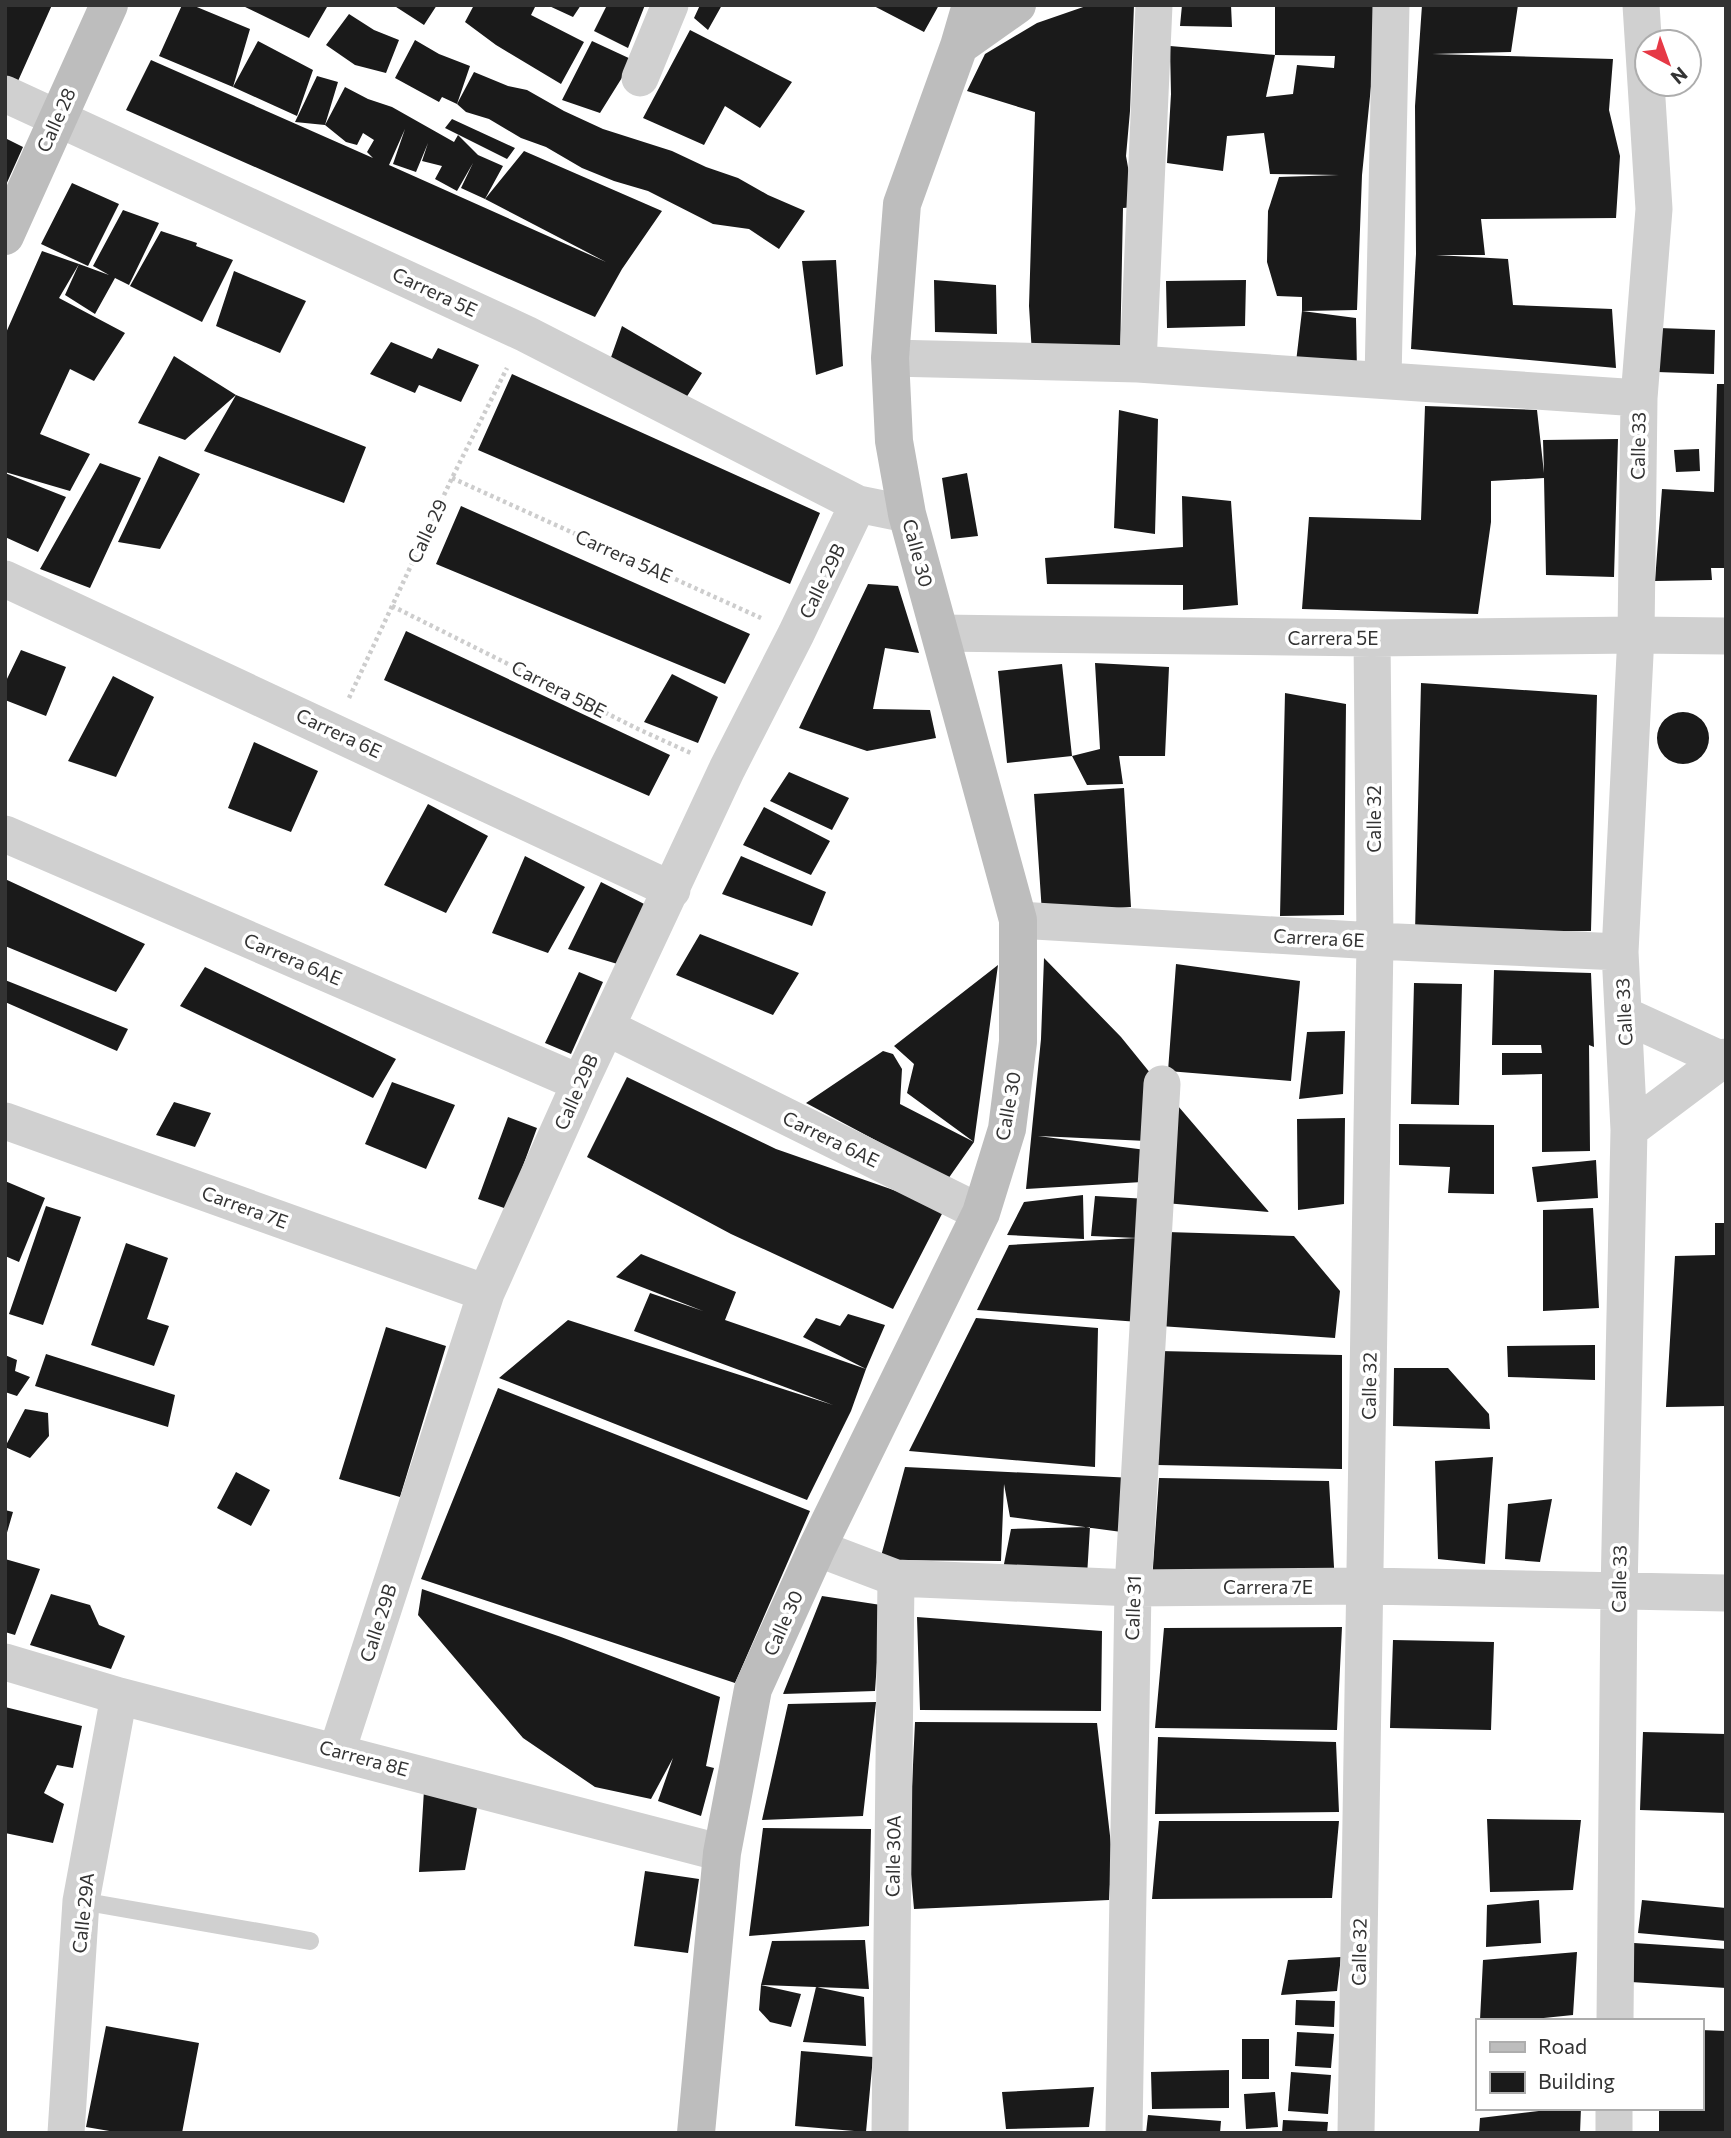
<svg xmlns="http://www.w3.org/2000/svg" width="1731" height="2138" font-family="Commissioner,sans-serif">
	<rect width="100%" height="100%" fill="#fff"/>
	<path fill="#1a1a1a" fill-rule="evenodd" d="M5,5H52L18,81L5,77Z
		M182,5H192L250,29L233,87L159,56Z
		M241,5H323L327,7L309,38Z
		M393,5H437L424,25Z
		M474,5H511L518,7L514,5H536L531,15L584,42L561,84L496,45L465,22Z
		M547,5H581L573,17Z
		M607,5H645L628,48L594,31Z
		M700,5H722L708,30L694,18Z
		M872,5H939L924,32Z
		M1089,5H1134L1130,111L1126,156L1135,207L1123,208L1120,358L1032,354L1029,306L1035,112L967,91L985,54L1037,23Z
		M1182,5H1231L1232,27L1180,26Z
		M1275,5H1377L1374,57L1362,175L1357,310L1302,311L1356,318L1357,373L1296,362L1302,311V297L1277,296L1267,262L1268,211L1279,177L1339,175L1270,174L1264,133L1227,136L1223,171L1167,163L1171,94L1170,46L1275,55ZM1275,55L1335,56L1334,68L1297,65L1293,94L1266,97Z
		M1422,5H1518L1511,52L1432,54L1613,59L1609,110L1620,156L1616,218L1481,219L1485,255H1436L1508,259L1513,305L1612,309L1616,368L1411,349L1416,254L1415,106Z
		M349,14L374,30L399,40L386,73L355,65L326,45Z
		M690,30L792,82L760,128L725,106L704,145L643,118Z
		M415,40L439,54L470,66L457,104L474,72L508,86L527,90L564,111L603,129L672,151L706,167L738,178L768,195L805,211L779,249L749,229L713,224L648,191L614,181L582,168L546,147L521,138L489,119L466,112L457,104L442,97L439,102L395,78Z
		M258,41L313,70L297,116L233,87Z
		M592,41L633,60L600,113L562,100Z
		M151,60L373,158L367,152L374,140L363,133L357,145L346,142L325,125L345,87L368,99L392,107L454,142L458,135L478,155L503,166L485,199L461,188L473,163L457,191L435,179L442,166L422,161L428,143L416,172L393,164L405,129L389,165L606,262L485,199L524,151L662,211L622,269L595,317L126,110Z
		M317,76L338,82L325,125L295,122Z
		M452,119L515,148L507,159L445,128Z
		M5,138L23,147L5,187Z
		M72,183L119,204L88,266L41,244Z
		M123,210L159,223L129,285L115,278L95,314L65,295L79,264L109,275L93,266Z
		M161,231L197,243L196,246L233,260L202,322L130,286Z
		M42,251L79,264L59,298L125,333L94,381L70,369L40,434L90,454L70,491L5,472V335Z
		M836,260L843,366L816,375L802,261Z
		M234,271L306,301L280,353L216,326Z
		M934,280L996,285L997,334L935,332Z
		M1246,280L1245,326L1167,328L1166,281Z
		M622,326L702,373L684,401L609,363Z
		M1659,328L1715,330L1714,374L1657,372Z
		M391,342L432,359L438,348L479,365L461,402L419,385L415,393L370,374Z
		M174,356L236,395L366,447L344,503L204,451L236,395L185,440L138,423Z
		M512,374L820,513L790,584L478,450Z
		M1717,384H1726V568H1711L1712,580L1655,581L1662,489L1714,492Z
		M1425,406L1537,410L1544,473L1543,440L1618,439L1614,577L1546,575L1544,478L1491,481V522L1478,614L1302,609L1309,517L1421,520Z
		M1119,410L1158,419L1155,534L1114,528Z
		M1699,449L1700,471L1676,472L1674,450Z
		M159,456L200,474L160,549L118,542Z
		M100,463L141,478L90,588L40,569Z
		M5,473L66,497L38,552L5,537Z
		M967,473L978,536L951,539L942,478Z
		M1182,496L1231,501L1238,605L1183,610V585L1047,584L1045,558L1183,547Z
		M461,506L750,634L725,684L436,564Z
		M868,584L898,586L919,653L885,648L873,709L930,710L936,738L867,751L799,728Z
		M406,631L670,755L649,796L384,680Z
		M21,650L66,667L46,716L5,700V683Z
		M1095,663L1169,667L1165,756H1119L1123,784L1087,785L1072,756L1100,749Z
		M1062,664L1072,756L1007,763L998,671Z
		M672,674L718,697L698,743L644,722Z
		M113,676L154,697L116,777L68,761Z
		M1421,683L1597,695L1591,931L1415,932Z
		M1285,693L1346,704L1344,915L1280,916Z
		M1657 738a26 26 0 1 1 52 0a26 26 0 1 1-52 0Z
		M254,742L318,771L291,832L228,808Z
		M789,772L849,798L832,830L770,801Z
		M1124,788L1131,907L1042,913L1034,794Z
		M428,804L488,836L446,913L384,885Z
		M764,807L830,841L811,875L743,845Z
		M525,856L585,887L548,953L492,933Z
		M741,856L826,892L812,926L722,894Z
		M5,879L145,944L116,992L5,946Z
		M601,882L650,907L624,966L568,949Z
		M700,934L799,973L773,1015L676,975Z
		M1044,958L1121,1037L1151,1074L1147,1141L1038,1136L1146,1150L1142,1182L1026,1189L1041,1039Z
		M1176,964L1300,981L1291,1081L1168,1071Z
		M998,965L974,1142L907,1093L914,1064L894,1046Z
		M205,967L396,1059L373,1098L180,1006Z
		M1494,970L1591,973L1594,1047L1589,1045L1590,1151L1542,1152V1074L1502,1075V1053H1542L1541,1045H1492Z
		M579,972L603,982L571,1054L545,1043Z
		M5,980L128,1029L117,1051L5,1002Z
		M1414,983L1462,984L1459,1105L1411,1104Z
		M1345,1031L1343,1094L1299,1099L1307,1032Z
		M883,1051L893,1054L902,1069L900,1104L974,1142L948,1179L806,1103Z
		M627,1077L776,1149L945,1208L893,1309L731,1234L587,1157Z
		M392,1082L455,1105L426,1169L365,1144Z
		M1172,1099L1269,1212L1165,1203Z
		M174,1102L211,1113L195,1147L156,1135Z
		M508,1117L537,1128L507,1209L478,1199Z
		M1345,1118L1344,1204L1298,1210L1297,1119Z
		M1399,1124L1494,1125V1194L1448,1193L1450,1167L1399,1165Z
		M1596,1160L1598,1198L1537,1202L1532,1167Z
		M5,1181L45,1198L19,1262L5,1256Z
		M1083,1195L1084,1239L1007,1235L1024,1202Z
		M1095,1196L1148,1199L1139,1322L977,1310L1009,1245L1137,1238L1091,1236Z
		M46,1206L81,1217L43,1325L9,1314Z
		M1593,1208L1599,1308L1543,1311V1210Z
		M1715,1223H1726V1406L1666,1407L1675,1256L1715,1255Z
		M1167,1232L1294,1236L1340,1291L1335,1338L1160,1326Z
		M126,1243L168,1258L147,1319L169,1326L154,1366L91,1345Z
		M641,1254L736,1292L725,1320L866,1369L851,1411L807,1500L499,1378L568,1320L833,1405L634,1331L650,1293L703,1311L616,1277Z
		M848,1314L885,1325L866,1369L803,1337L816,1318L840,1326Z
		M976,1318L1098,1328L1095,1467L909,1451Z
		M386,1327L446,1346L400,1497L339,1479Z
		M1595,1345V1380L1508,1377L1507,1346Z
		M1159,1351L1342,1355V1469L1157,1465Z
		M46,1354L175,1395L168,1427L35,1386Z
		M5,1355L17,1360L15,1371L30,1377L17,1396L5,1392Z
		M1394,1368H1448L1489,1414L1490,1429L1393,1426Z
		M498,1388L810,1511L735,1683L421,1579Z
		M25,1409L48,1413L49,1436L30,1458L5,1447Z
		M1493,1457L1485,1564L1438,1559L1435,1461Z
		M905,1467L1134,1478L1129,1533L1010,1517L1004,1484L1001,1561L880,1560Z
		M236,1472L270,1490L251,1526L217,1508Z
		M1159,1478L1329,1481L1335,1584L1152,1582Z
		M1552,1499L1540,1562L1505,1559L1508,1504Z
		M5,1510L13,1512L6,1536H5Z
		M1090,1527L1087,1576L1003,1569L1011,1529Z
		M5,1559L40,1569L15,1635L5,1632Z
		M422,1589L561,1637L720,1697L706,1766L714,1768L701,1816L658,1801L673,1758L651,1799L595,1787L523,1738L418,1615Z
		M51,1594L90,1605L99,1625L125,1636L111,1669L30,1645Z
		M822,1596L881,1605L875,1691L783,1694Z
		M917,1617L1102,1631L1101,1711L920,1710Z
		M1342,1627L1337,1730L1155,1728L1164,1628Z
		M1393,1640L1494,1642L1491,1730L1390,1728Z
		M876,1702L863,1816L762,1820L788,1704Z
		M5,1707L82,1726L73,1768L57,1765L44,1793L64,1804L53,1843L5,1833Z
		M915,1722L1097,1723L1112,1853L1109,1900L914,1909L909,1851Z
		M1643,1732L1726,1734V1813L1640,1810Z
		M1158,1737L1336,1742L1339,1812L1155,1814Z
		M424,1790L478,1803L465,1870L419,1872Z
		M1487,1819L1581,1820L1573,1890L1490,1892Z
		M1159,1821H1339L1332,1898L1152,1899Z
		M763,1828L871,1829L869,1926L749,1936Z
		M645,1871L699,1879L688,1953L634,1946Z
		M1539,1900L1541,1943L1486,1947L1487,1905Z
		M1642,1900L1726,1908V1941L1638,1933Z
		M865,1940L869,1989L761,1985L772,1941Z
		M1634,1943L1726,1949V1988L1631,1982Z
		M1577,1952L1573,2015L1524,2020H1480L1483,1960Z
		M1341,1957L1337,1991L1281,1995L1288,1960Z
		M761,1985L801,1994L791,2027L770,2022L759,2010Z
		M816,1987L864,1997L866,2046L803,2042Z
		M1296,2000L1335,2001L1334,2027L1295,2025Z
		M106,2026L199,2043L182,2133H121L86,2127Z
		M1701,2030L1726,2031V2133H1659V2108H1701Z
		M1297,2032L1334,2034L1331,2068L1295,2066Z
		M1242,2039H1269V2079H1242Z
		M801,2051L873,2057L866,2132L795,2126Z
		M1229,2070V2108L1152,2109L1151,2072Z
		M1291,2072L1331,2075L1328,2114L1288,2111Z
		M1094,2087L1089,2127L1006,2129L1002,2092Z
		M1275,2092L1278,2127L1246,2129L1244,2094Z
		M1564,2108H1581L1580,2133H1479L1480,2118Z
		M1148,2115L1221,2121L1220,2133H1146Z
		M1283,2120L1328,2122L1327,2133H1282Z"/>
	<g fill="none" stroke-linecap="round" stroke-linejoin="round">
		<path stroke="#cdcdcd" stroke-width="4.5" stroke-dasharray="3.5 3.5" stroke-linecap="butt" d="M452,478L761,618
			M392,606L638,729L693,754
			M349,698L452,478L507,368"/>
		<path stroke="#d0d0d0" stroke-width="18" d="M81,1901L310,1941"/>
		<path stroke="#d0d0d0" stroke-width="37" d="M640,78L670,5
			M5,94L526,334L858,504
			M890,358L1138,364L1639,398
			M1138,364L1154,5
			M1383,380L1391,5
			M5,579L672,890
			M940,633L1372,638L1636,635L1726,636
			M5,834L580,1083
			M1018,920L1375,941L1620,952
			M1624,1015L1720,1059
			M606,1027L981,1213
			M5,1121L486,1293
			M1629,1130L1726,1057
			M817,1548L896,1578L1133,1588L1366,1586L1726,1593
			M5,1662L119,1696L722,1853
			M337,1751L486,1293L580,1083L727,769L796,634L858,504L907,514
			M1615,2021L1619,1592L1629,1130L1620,952L1636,635L1639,398L1654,209L1641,5
			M66,2133L81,1901L119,1696
			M890,2133L896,1578
			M1124,2133L1133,1588L1162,1084
			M1356,2133L1375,941L1372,638
			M1614,2133V2108"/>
		<path stroke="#bdbdbd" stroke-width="38" d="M959,46L1017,5
			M5,236L109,5
			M696,2133L722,1853L753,1689L817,1548L981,1213L1007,1129L1018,1042V920L907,514L894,441L890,358L902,204L959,46L971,5"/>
	</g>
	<g text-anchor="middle" stroke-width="7" stroke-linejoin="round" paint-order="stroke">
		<g font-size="19" fill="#333" stroke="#fff">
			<text transform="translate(56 120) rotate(-66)" y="7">Calle 28</text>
			<text transform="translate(435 292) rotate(25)" y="7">Carrera 5E</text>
			<text transform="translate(1638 446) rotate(-89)" y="7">Calle 33</text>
			<text transform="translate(427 531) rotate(-65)" y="7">Calle 29</text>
			<text transform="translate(918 553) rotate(75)" y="7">Calle 30</text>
			<text transform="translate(624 556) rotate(24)" y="7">Carrera 5AE</text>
			<text transform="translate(822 581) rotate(-64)" y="7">Calle 29B</text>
			<text x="1333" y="645">Carrera 5E</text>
			<text transform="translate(559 689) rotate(27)" y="7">Carrera 5BE</text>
			<text transform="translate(339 733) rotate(25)" y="7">Carrera 6E</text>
			<text transform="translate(1374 819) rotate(-90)" y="7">Calle 32</text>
			<text transform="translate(1319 938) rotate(3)" y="7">Carrera 6E</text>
			<text transform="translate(293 959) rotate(23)" y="7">Carrera 6AE</text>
			<text transform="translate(1624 1012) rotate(-93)" y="7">Calle 33</text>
			<text transform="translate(576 1092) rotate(-66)" y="7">Calle 29B</text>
			<text transform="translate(1008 1106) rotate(-80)" y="7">Calle 30</text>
			<text transform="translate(831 1139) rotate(26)" y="7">Carrera 6AE</text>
			<text transform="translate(245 1207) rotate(20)" y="7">Carrera 7E</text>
			<text transform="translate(1369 1386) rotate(-89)" y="7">Calle 32</text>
			<text transform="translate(1619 1579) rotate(-89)" y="7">Calle 33</text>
			<text x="1268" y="1594">Carrera 7E</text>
			<text transform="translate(1133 1608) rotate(-88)" y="7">Calle 31</text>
			<text transform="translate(378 1623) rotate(-72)" y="7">Calle 29B</text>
			<text transform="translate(783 1623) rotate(-66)" y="7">Calle 30</text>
			<text transform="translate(364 1758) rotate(15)" y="7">Carrera 8E</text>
			<text transform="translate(893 1856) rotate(-89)" y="7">Calle 30A</text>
			<text transform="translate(83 1913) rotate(-84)" y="7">Calle 29A</text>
			<text transform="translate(1359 1952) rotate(-89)" y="7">Calle 32</text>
		</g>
	</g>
	<rect width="1731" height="2138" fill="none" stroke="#333333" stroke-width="14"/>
	<rect x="1476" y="2019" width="228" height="91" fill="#ffffff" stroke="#adadad" stroke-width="2"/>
	<rect x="1490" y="2042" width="35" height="10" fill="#bdbdbd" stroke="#adadad" stroke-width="2"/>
	<text x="1538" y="2054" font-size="21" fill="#333333">Road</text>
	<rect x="1490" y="2072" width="35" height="21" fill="#1a1a1a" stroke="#adadad" stroke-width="2"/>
	<text x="1538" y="2089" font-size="21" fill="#333333">Building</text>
	<g transform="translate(1668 63) rotate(139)"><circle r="33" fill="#ffffff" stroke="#adadad" stroke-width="2"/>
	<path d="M0-5L12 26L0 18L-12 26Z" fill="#e63946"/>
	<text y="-10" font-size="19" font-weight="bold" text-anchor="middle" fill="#333333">N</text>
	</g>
</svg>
